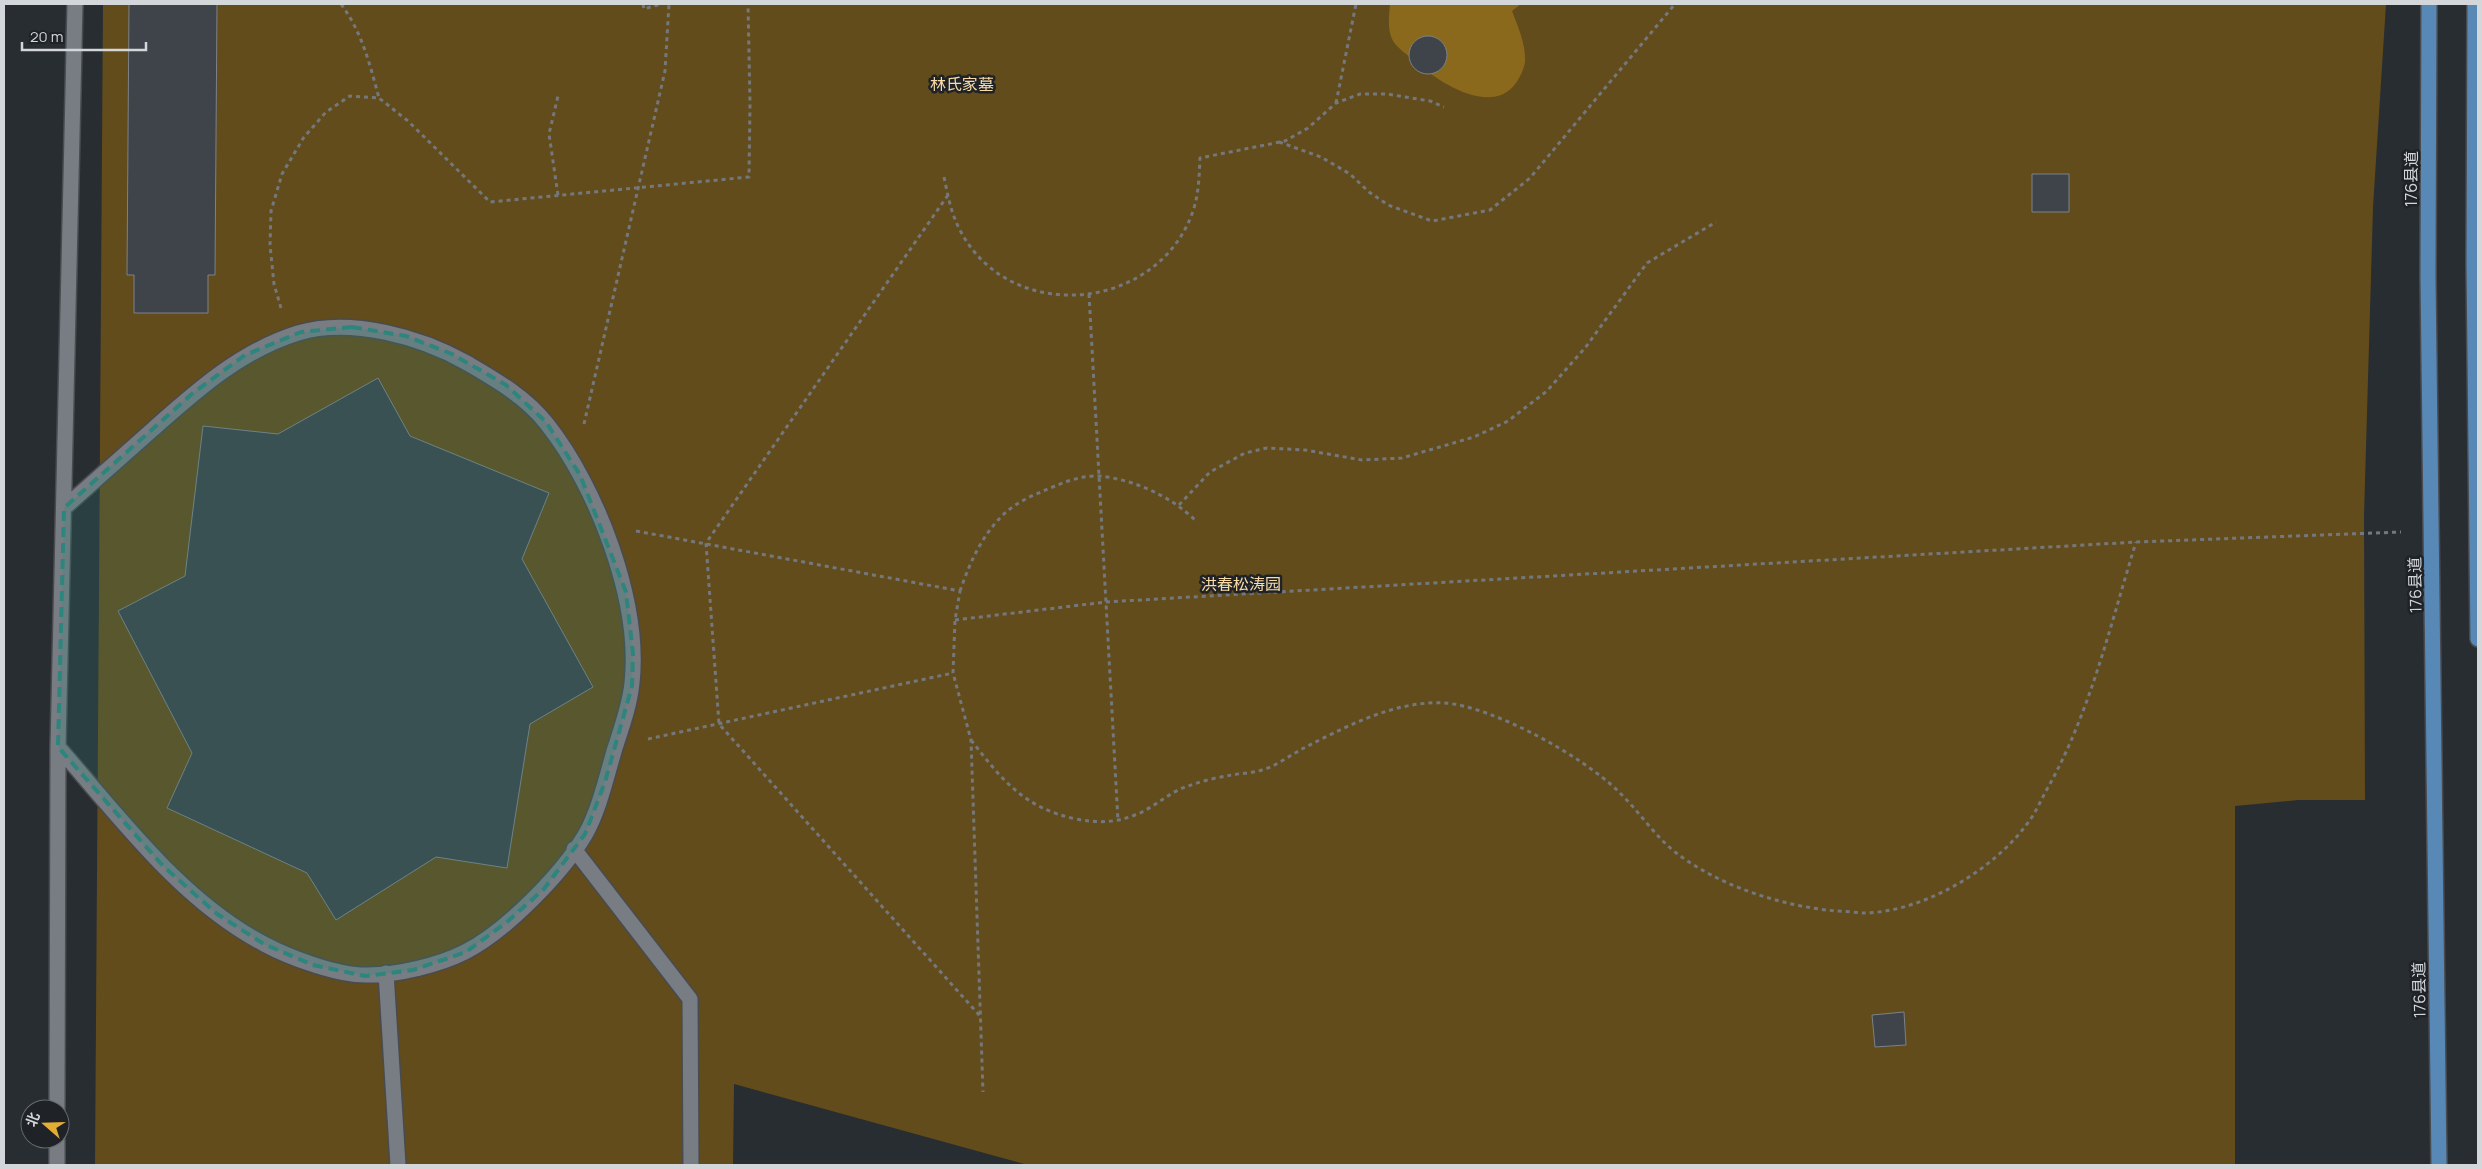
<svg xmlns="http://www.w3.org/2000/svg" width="2482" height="1169" font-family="Manrope,'Noto Sans SC',sans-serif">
	<rect width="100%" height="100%" fill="#282d32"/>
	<path fill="#634c1b" d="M103,4H2386L2373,207L2364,516L2365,800H2298L2235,806V1165H1028L734,1084L733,1165H95Z"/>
	<path fill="#8b691c" d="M1390,4H1521L1512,11C1518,27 1526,44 1525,62C1524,69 1520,77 1516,83C1492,117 1438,82 1416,62C1409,56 1398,49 1393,41C1387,30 1389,16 1390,4Z"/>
	<path fill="#3e4449" stroke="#7c8288" d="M129,4H217L215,275H208V313H134V275H127Z
		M1409 55a19 19 0 1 1 38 0a19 19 0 1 1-38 0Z
		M2032,174H2069V212H2032Z
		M378,378L410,436L549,493L522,559L593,687L530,724L507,868L436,857L336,920L307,873L167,808L192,753L118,611L185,576L203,426L278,434Z
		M1904,1012L1906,1045L1875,1047L1872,1015Z"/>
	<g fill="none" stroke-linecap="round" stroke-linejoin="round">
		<g stroke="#484b50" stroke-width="18">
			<path id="minor" d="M58,747C120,817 180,900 264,944C290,958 339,976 368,975C398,975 439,965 465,952C506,931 562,874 585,835C599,811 607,775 615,748C622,727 630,704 632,683C641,602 597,487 547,424C526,397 496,380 467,363C421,337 351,317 298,333C240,351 196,391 152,430C123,456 93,482 64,508
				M574,849L690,999L691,1165
				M386,973L398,1165
				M57,1109L58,747L75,4
				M57,1165V1139"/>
		</g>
		<g stroke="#484b50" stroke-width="18">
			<path id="major" d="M2429,4L2428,277L2439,1165
				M2475,4L2474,264L2478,639"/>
		</g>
		<path stroke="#74787c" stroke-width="3" stroke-dasharray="4 4" stroke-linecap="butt" d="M341,4C362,32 370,65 379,98
			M643,4L644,9L661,4
			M1336,103L1356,4
			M1279,142L1321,157L1350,174L1369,192L1388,205L1432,221L1490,210L1530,178L1675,4
			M944,177C948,196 951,214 961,232C1011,325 1155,312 1192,214C1199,195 1199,177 1200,158L1285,141L1308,128L1336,103L1360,94H1387L1430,101L1444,107
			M558,195L549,134L558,96
			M948,195L706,543L719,724L980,1016
			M1089,294L1118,821
			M281,308L274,284L270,245L271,211L282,174L304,137L326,112L350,96L379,98L408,121L490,202L749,177L750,104L748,4
			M584,424L665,71L669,4
			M1179,505L1210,472L1245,453L1267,448L1305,450L1362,460L1402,458L1474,437L1508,421L1547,391L1585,348L1647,263L1716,222
			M636,531L960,591L955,620L953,673L971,740L983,1092
			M960,591C969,565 980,539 1000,518C1011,506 1026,498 1041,492C1059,484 1080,475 1100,476C1135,480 1170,496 1195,520
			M955,620L1106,602L2136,542L2401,532
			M648,739L953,673
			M971,740C1002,780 1024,808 1076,819C1097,823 1115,823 1135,815C1154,808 1169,792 1188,786C1202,781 1218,777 1232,775C1242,773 1253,773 1262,770C1276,766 1289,756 1302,749C1345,727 1395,700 1445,703C1494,707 1582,756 1618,791C1638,810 1653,834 1675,852C1719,886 1781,906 1836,911C1846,911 1857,913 1866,913C1925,911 1993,870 2027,824C2035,814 2040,802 2046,791C2090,714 2110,626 2136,542"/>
		<use href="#minor" stroke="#777d83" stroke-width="15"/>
		<use href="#major" stroke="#5888b6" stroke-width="15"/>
	</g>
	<path fill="#2d857e" fill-opacity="0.2" stroke="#2d857e" stroke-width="4" stroke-dasharray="10 6" stroke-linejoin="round" d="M352,327L406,336L452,354L506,385L546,422L580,475L626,592L633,654L632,686L605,782L585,834L544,889L507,922L466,952L413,970L365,976L313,965L264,944L217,914L163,866L58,747L64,508L193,393L245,355L301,332Z"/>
	<g text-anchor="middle" stroke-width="5" stroke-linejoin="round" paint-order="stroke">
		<g font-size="16" fill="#f9dca5" stroke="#1f2328">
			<text x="962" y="90">林氏家墓</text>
			<text x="1241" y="590">洪春松涛园</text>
		</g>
		<g font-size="16" fill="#d4d7da" stroke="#1f2328">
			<text transform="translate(2411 179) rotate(-90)" y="6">176县道</text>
			<text transform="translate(2415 585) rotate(-91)" y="6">176县道</text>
			<text transform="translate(2419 990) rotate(-91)" y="6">176县道</text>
		</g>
	</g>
	<rect width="2482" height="1169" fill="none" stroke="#d4d7da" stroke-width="10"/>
	<g transform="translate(45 1124) rotate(290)"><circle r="24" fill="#1f2328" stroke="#676b6f"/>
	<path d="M0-4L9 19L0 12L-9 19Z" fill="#e4ae35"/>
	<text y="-8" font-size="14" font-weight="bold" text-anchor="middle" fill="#d4d7da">北</text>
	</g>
	<path d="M22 42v8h124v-8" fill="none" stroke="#d4d7da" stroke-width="2.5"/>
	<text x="30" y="42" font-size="15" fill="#d4d7da" stroke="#1f2328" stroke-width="4" paint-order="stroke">20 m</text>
</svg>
